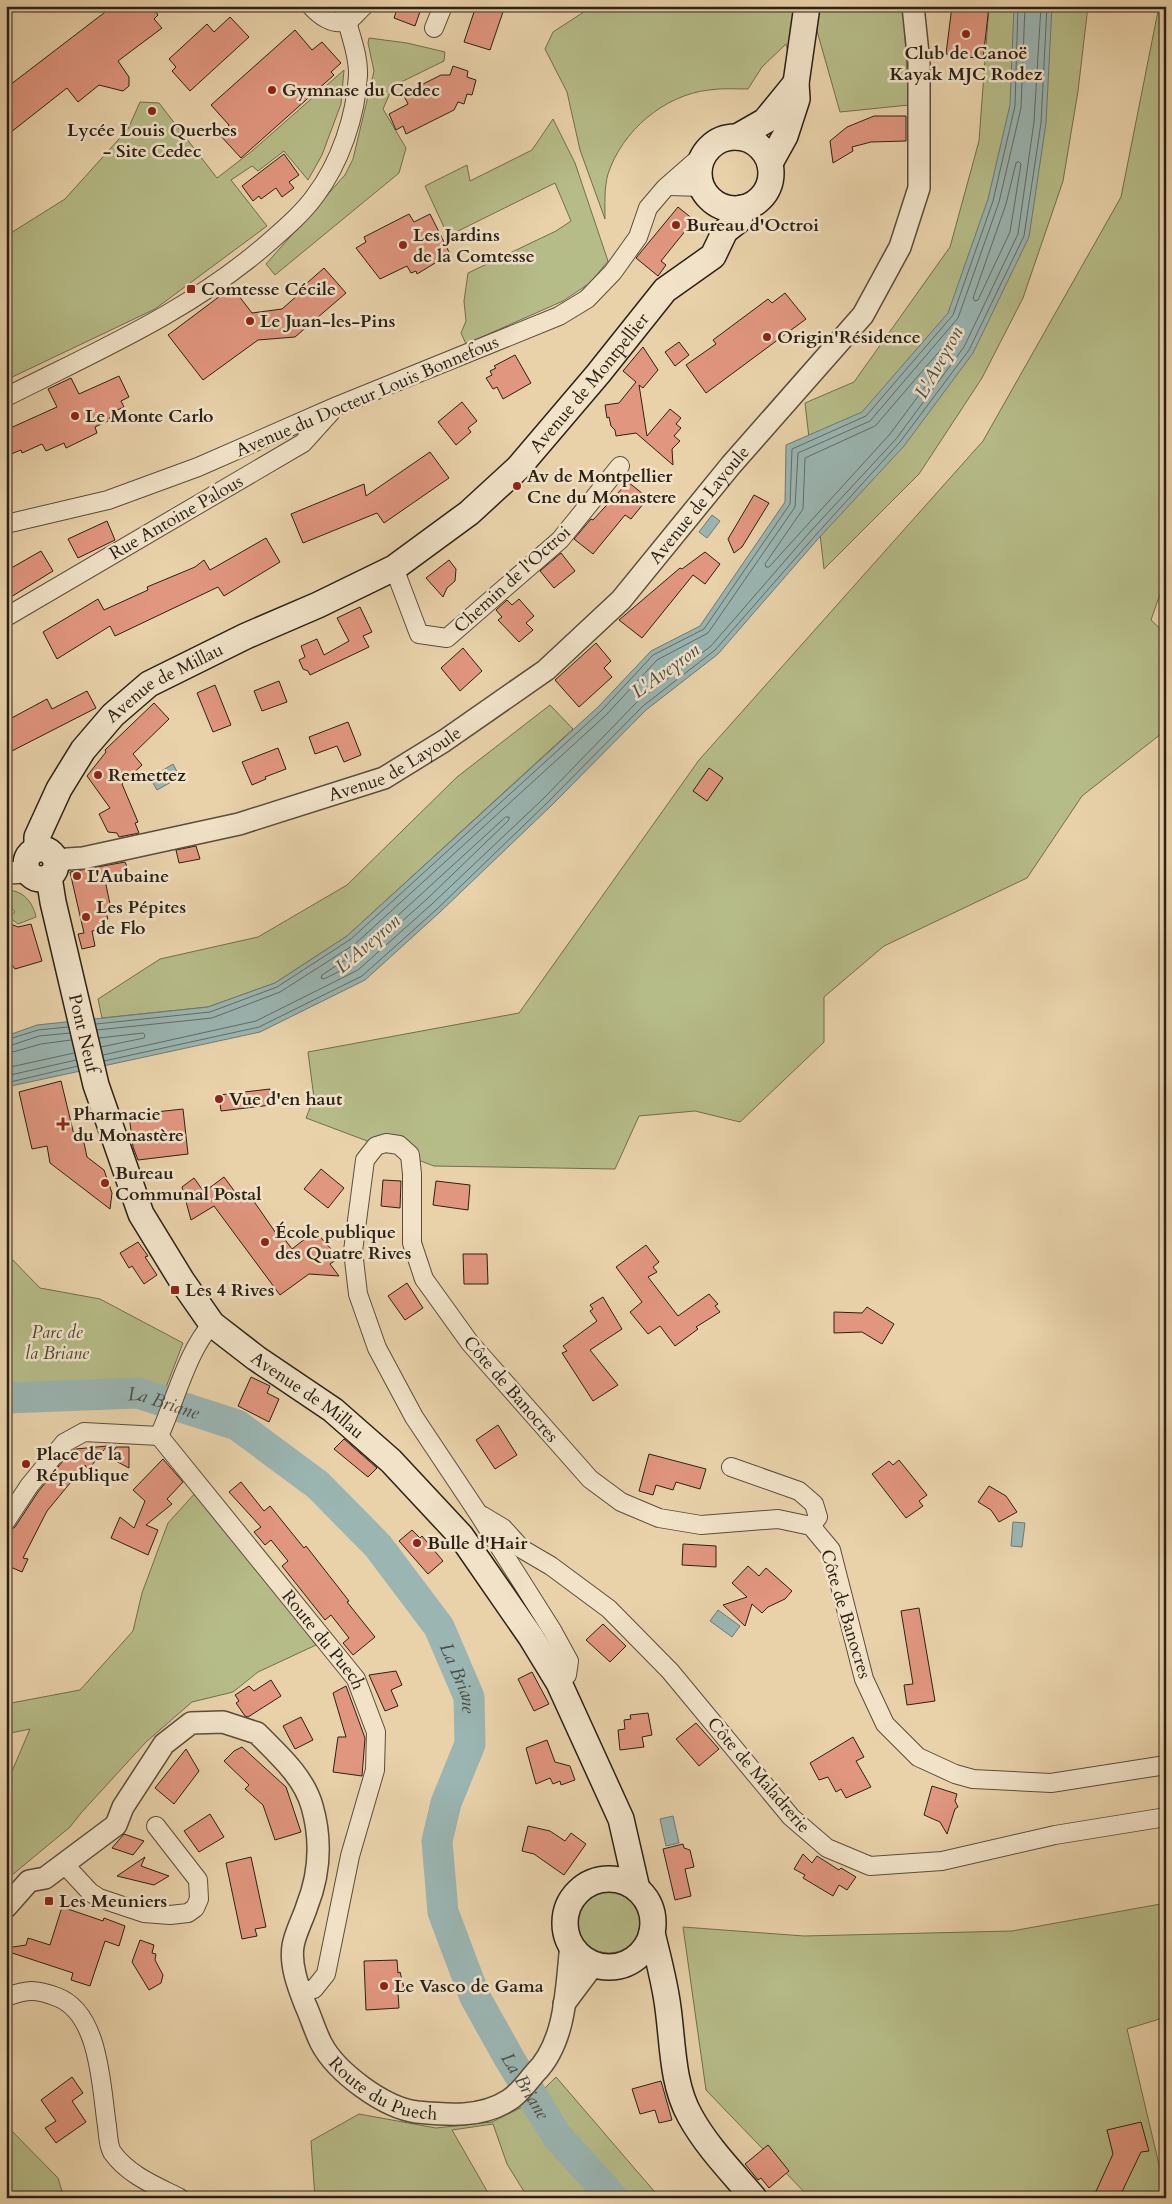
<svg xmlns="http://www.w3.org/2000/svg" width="1172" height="2204" font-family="Cardo,serif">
	<rect width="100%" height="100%" fill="#e9d2aa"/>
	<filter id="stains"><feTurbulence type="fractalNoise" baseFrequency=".004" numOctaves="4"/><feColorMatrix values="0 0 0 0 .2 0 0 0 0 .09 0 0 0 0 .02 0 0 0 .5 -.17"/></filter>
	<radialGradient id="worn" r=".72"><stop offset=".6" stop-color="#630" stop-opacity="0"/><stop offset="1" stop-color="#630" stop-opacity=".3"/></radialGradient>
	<path fill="#b6bc88" stroke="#706e4f" d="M593,6H788L794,11L788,52L786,44L762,67L748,89C735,89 722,88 709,90C664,95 622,131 608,174C604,188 605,205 605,219L580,150L567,92L545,49L553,32Z
		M819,6H903L909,105L840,112L817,31Z
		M989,6H1088L1078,91L1063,181L1023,298L982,378L919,474L824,569L805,403L854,382L950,247L979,141Z
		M1159,6H1166V577L1151,620L1166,634V730L1082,796L1027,878L884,946L824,997V1042L740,1122L695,1111L639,1116L615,1169L434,1166L306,1118L314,1098L308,1052L519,1013L699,760L983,441L1121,197Z
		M369,38L407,43L445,52L444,61L393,86L383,109L406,148L399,173L275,275L266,264L345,175L353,159L374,71L368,43Z
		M344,70L341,104L322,155L308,180L284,151L258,171L252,166L231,180L267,226L155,309L6,380V236L65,199L128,129L140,102L159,103L217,178L252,151Z
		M553,119L575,163L608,261L590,283L563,301L466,344L461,333L466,321L464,301L468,273L556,231L571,221L555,183L448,236L425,186L467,165L470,181L532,150Z
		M550,705L573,729L347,936L275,983L208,1007L102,1018L98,999L160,959L258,937L347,885L457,777Z
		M6,890C23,890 33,902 36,917L18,924L9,917L15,912L6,902Z
		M6,1253L40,1288L100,1299L183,1343L165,1390L6,1394Z
		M197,1491L316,1645L258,1672L233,1692L192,1702L146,1742L81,1813L70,1827L6,1880V1780L10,1776L30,1729L6,1734V1704L80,1690L133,1631L142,1593L168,1523Z
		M578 1922a31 31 0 1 1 62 0a31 31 0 1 1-62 0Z
		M1166,1903V2017L1127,2029L1165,2190L1153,2198H810L706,2090L683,1927L804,1936L1012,1931Z
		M556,2077L660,2198H528L507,2164L493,2124L452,2130L491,2198H315L311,2141L359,2114L436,2128L492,2122L530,2103Z
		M6,2125L58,2178L64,2198H6Z"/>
	<path fill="#9ab5b2" stroke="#6d7a74" d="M1014,6H1052L1046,123L1029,237L973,353L904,446L817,540L718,654L646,710L552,805L440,912L365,980L260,1032L11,1086L6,1089V1036L37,1025L208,1007L275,983L347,936L598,707L651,651L700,626L785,502L786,445L862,412L948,313L988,199L1010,105Z
		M712,515L720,521L707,538L699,532Z
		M173,764L180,777L157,790L150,778Z
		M1013,1522L1025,1523L1022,1547L1011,1546Z
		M718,1610L740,1626L732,1637L710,1621Z
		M673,1816L679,1843L666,1846L660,1819Z"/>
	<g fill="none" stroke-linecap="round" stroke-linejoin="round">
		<path stroke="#626b64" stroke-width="1" d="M1019,162L1021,164L1010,232L978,300L975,301L973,298L1006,204L1016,163Z
			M958,330H961L962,332L957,344L890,434L769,567H766L765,564L803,509L805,458L875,426Z
			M506,817H509V820L427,899L354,964L324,979L321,978L322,975L360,950Z
			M96,1024L210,1012L277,987L351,939L602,710L653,655L704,629L790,504L792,449L866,416L953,315L993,201L1015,106L1018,6
			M97,1030L212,1018L280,992L355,944L606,715L657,660L708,633L795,507L798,453L870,421L958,318L999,202L1021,108L1025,6
			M99,1038L143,1033L145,1035L144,1038L101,1047
			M6,1040L38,1030L68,1027
			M6,1047L39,1036L70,1033
			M6,1054L41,1044L71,1040
			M103,1055L256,1021L358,970L432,904L544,798L638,701L711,646L809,533L896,439L964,347L1018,234L1034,122L1041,6
			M104,1061L259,1027L362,976L437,909L548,802L643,706L715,650L814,537L900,442L969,350L1024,236L1041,123L1047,6
			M6,1068L74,1053
			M6,1076L76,1060
			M6,1083L78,1066"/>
		<path stroke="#9ab5b2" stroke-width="31" id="s1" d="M6,1398L138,1393L237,1425L318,1485L378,1546L439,1627L469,1697L470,1744L446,1803L437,1841L443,1912L475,1997L509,2058L557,2136L613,2198"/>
	</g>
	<path fill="#e1967f" stroke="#2a2116" d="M113,6H152L158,15L154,19L162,28L118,61L129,77V86L123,91L99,85L78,102L67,88L6,136V88Z
		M398,6H422L415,26L394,18Z
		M476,6H505L490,50L464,42Z
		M952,6H989L983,59L946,54Z
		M230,17L249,37L190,91L172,71L176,67L169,59L207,24L214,32Z
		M295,30L312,50L322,42L341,63L331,72L334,75L241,158L219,134L229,125L211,105Z
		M453,66L468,71L467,77L476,80L472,95L467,94L464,104L458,102L454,110L406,134L403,126L396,130L389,114L408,104L403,94L441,75H450Z
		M874,116H906V141L871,142L852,147L853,151L833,163L830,141L847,127Z
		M284,154L299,175L289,182L294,188L282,197L276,188L261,199L259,196L253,201L242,186Z
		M678,207L694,220L661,261L666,265L658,276L636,258Z
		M409,214L414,222L430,214L450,254L417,274L416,271L411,273L407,266L380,279L356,248L366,242L364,237Z
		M324,268L346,293L295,337L258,340L203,380L168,335L232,287L252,313L282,309L299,294L298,291Z
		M785,293L806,319L706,393L686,365L716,344L713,340L768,299L772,303Z
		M679,342L689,355L675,366L665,352Z
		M643,347L658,370L643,388L639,385L647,436L670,409L681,418L676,424L681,428L674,436L680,441L672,449L673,465L636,433L616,436L615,430L611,426L609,417L607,418L605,405L619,403L636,382L623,371Z
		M515,355L531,383L503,399L497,387L493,389L486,378L492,375L490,371L496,368L494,366Z
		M119,376L129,397L121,401L124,407L115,411L116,414L109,418L110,420L95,427L97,433L66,448L64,443L46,451L42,444L22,453L21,450L6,456V430L57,407L48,389L71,378L79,394Z
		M462,402L477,421L468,428L471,432L456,445L438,422Z
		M430,452L449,478L384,523L377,513L303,543L291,514L364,484L366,496Z
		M628,482L648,498L631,519L625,515L593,554L574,539L591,519L593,520Z
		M754,495L769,503L742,547L734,553L728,539Z
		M107,521L115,540L78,558L68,539Z
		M266,538L280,562L224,596L218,587L115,636L110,626L57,659L43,632L98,599L104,610L148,590L147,587L195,567L204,560L210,570Z
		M41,551L53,571L6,600V571Z
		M705,552L720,564L705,584L693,575L642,638L619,620L680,568L682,569Z
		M561,553L575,571L554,588L540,571Z
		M449,560L456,569L455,581L447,588L443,597L426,578Z
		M519,599L534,616L526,623L533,630L519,642L498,620L502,617L496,610L507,600L512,605Z
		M360,607L372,632L363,636L369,647L310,675L308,671L303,669L299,660L305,657L301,646L317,639L324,655L349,641L337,618Z
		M596,643L611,661L604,668L612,677L579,707L555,680Z
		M463,648L482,671L460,691L441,668Z
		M279,681L287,702L262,711L254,691Z
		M215,685L231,725L213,732L197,693Z
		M87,691L96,708L6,754V721L47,699L52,709Z
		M154,703L169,719L133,754L142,765L122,784L138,822L135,823L139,833L119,837L117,833L108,832L99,814L110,808L87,776L106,752L105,750Z
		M348,722L361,755L344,762L337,746L315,754L309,737Z
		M278,748L286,769L265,777L266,779L252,785L242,762Z
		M709,768L723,778L707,801L693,791Z
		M196,846L200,859L179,863L176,850Z
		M125,862L130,874L105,880L111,909L105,910L108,919L104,920L106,928L92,931L95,946L82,949L78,934L84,933L70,872Z
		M6,922L18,927L31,924L42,961L15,969L6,957Z
		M61,1081L75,1139L83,1138L87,1157L104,1170L112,1193L110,1209L50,1163L47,1146L32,1149L19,1092Z
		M270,1089L271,1105L221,1111L219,1095Z
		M183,1109L188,1154L138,1160L133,1147L129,1115Z
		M321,1169L344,1188L328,1208L304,1189Z
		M224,1177L238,1196L246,1190L280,1239L283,1237L292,1249L315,1231L339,1258L330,1264L339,1276L309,1274L280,1295L214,1206L191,1220L182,1187L194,1178L204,1192Z
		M383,1180L401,1181L400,1208L381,1206Z
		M436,1181L470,1185L468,1210L433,1205Z
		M138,1242L148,1256L145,1257L157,1275L144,1284L132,1266L129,1268L120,1253Z
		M646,1245L659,1262L653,1267L657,1272L648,1277L678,1316L709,1294L718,1304L715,1306L720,1312L696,1327L698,1329L675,1346L660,1326L648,1334L630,1312L642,1302L616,1267Z
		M463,1254H487L488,1284H464Z
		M407,1283L423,1308L405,1320L388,1296Z
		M603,1297L622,1329L590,1350L618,1385L593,1401L562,1353L567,1351L563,1346L597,1321L590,1311L593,1309L590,1305Z
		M867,1307L894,1324L882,1344L862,1332L834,1333V1312L862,1313Z
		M251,1377L270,1386L267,1393L279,1399L269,1422L238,1406Z
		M498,1425L517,1455L495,1469L476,1440Z
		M344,1439L377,1468L368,1477L334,1449Z
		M107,1446L88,1470L85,1465L47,1511L23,1558L28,1559L22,1572L6,1565V1537L9,1531L15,1527L38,1492L71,1451L76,1449Z
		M116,1447H129V1468L110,1458Z
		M649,1454L706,1469L700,1489L676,1482L673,1490L656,1485L653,1495L639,1491Z
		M163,1459L183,1482L167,1499L172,1504L146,1525L158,1530L148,1555L111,1538L120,1517L134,1528L145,1501L133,1490Z
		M899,1460L927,1495L919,1501L923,1506L906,1518L872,1474L889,1461L893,1465Z
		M241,1482L264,1511L270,1506L304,1548L306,1546L349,1601L347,1602L375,1637L353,1655L343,1643L349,1638L331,1615L325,1620L282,1566L288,1561L271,1540L265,1545L254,1532L261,1527L229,1492Z
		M989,1486L1006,1496L1017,1512L999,1522L991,1510L978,1502Z
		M412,1530L420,1538L422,1536L443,1561L428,1574L399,1541Z
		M683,1544L716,1546V1567L682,1565Z
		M748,1566L759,1576L766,1568L792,1591L785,1599L768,1607L762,1613L752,1604L745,1626L723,1605L747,1597L732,1583Z
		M919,1608L935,1701L907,1705L904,1685L913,1684L901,1611Z
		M603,1624L626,1646L610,1662L586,1640Z
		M396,1671L402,1685L391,1690L398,1706L385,1711L369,1675Z
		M532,1672L549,1704L534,1711L518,1679Z
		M271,1680L281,1696L248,1717L245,1716L236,1703L239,1701L235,1695L249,1686L254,1691Z
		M346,1686L365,1738L362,1776L333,1772L338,1737H346L333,1693Z
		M648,1713L652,1735L642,1737L644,1747L620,1750L618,1730L625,1729L624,1720L631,1719L630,1715Z
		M301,1717L313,1740L295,1749L283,1726Z
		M696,1723L719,1749L699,1766L676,1739Z
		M853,1737L864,1757L856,1761L871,1787L846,1798L841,1789L836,1792L828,1777L819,1780L810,1763Z
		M547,1740L555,1762L570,1766L575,1780L561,1785L560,1781L553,1784L550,1778L536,1784L526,1748Z
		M242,1747L286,1787L301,1832L275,1840L263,1805L245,1789L249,1785L224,1761L234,1751Z
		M186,1749L199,1771L174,1804L155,1788Z
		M932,1786L957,1794L955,1801L958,1807L955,1809L947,1834L940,1822L924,1815Z
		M210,1814L224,1837L199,1852L184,1831Z
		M528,1826L550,1831L565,1841L571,1833L586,1844L564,1875L534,1854L522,1851Z
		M124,1834L144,1841L133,1855L112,1848Z
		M683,1844L684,1848L690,1850L694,1867L685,1869L691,1896L675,1900L663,1849Z
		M803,1854L812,1863L817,1856L839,1870L841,1868L856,1877L847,1890L839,1885L833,1896L803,1878L805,1875L794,1869Z
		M145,1857L141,1866L169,1876L154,1885L117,1876Z
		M251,1857L266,1927L255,1929L257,1936L242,1939L226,1863Z
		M62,1907L103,1921L104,1918L125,1926L119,1946L105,1941L90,1986L71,1980L73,1973L6,1951V1948L26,1945L28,1938L50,1945Z
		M140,1940L154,1945L152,1953L156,1954L155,1960L163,1975L161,1983L149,1990L132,1962Z
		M397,1960L398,1973L400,1972L405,1992L398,1993L399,2008L366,2010L364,1961Z
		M72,2077L83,2093L72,2101L86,2122L56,2143L45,2128L56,2121L41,2100Z
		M661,2081L672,2120L659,2123L655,2110L640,2114L632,2089Z
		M1141,2122L1149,2151L1141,2152L1119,2198H1093L1113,2154L1107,2130Z
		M768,2145L789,2171L769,2188L761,2178L758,2180L745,2164Z"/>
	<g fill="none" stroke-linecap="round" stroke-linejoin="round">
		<g stroke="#5a4d3b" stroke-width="20">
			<g id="minor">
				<path d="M311,6C319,15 333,26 346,21C352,20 359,10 364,6"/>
				<path d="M434,28L443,6"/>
				<path d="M669,186L702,187"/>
				<path d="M6,397C97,351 190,311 267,244C284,229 302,214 315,196C340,163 356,116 358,75C359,54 349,34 345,12"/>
				<path d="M6,524L108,500L198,467L337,406L559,316L587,299L613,272L638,237L648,208L665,188L706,152"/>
				<path d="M394,568L419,634L447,638L560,540L620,466"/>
				<path d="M6,617L303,443L331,412"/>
				<path id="s2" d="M159,1436L356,1679L376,1732L375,1770L350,1856L326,1974L314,1989L300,1992"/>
				<path d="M159,1436C175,1402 187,1351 212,1324"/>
				<path d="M731,1467L799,1491L814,1504L818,1517L811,1526"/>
				<path d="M483,1516L503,1528L522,1549L551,1566L609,1609L670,1671L791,1817L827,1848L870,1866L942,1861L1055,1835L1166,1817"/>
				<path d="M6,1521L29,1486L64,1443L84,1432L159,1436"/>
				<path d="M559,1683L567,1675L569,1661L552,1630L478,1513L414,1417L377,1348L358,1294L353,1251L365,1160L376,1146L386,1143L399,1145L410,1155L412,1174V1243L424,1279L470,1343L590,1479L621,1502L659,1518L701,1525L778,1519L811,1526L831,1550L864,1679L885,1724L918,1757L955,1774L973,1779L1051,1783L1166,1765"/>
				<path d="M65,1865L90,1892L99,1898L144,1913L170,1915L188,1913L195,1908L199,1899L198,1880L156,1826"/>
				<path d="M6,1997C28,1989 36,1989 57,1997C100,2013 101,2087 107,2126C108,2133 108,2145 112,2152C128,2175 156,2186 180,2198"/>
			</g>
		</g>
		<g stroke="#5a4d3b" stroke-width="24">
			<g id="tertiary">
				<path id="s3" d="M56,863L67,859L83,858L239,824L384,778L444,741L546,670L621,600L731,465L863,315L900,247L919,188V63L913,6"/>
				<path d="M6,873L27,872"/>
				<path id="s4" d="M6,1907L29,1881L45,1878L116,1825L123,1807L164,1744L191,1723L223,1722L257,1733L261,1737C281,1757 304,1778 312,1806C322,1841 320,1873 307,1906C303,1919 295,1933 293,1946C290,1965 298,1986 305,2004C311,2017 315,2031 321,2043C336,2072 384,2108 417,2112C448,2115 481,2118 509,2100C519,2094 527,2082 535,2073C567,2041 566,1987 571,1945"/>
				<path d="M564,2004L594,1964"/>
			</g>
		</g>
		<g stroke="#2a2116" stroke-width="28">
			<g id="secondary">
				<path d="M737,137L765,121L796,83"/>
				<circle cx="735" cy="173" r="36"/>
				<path d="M770,163L785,136L797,99L796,83L807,6"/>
				<circle cx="41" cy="864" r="15"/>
				<path id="s5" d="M37,849V837L59,789L83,750L113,715L149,684L246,636L318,605L394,568L469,513L518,468L598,374L665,290L713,256L725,231L739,220L742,208"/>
				<path id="s6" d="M49,877L53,902L96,1085L141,1214L182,1281L212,1324L256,1358L333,1410L391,1461L461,1536L531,1637L559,1683L621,1819L637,1889"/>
				<circle cx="609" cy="1923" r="44"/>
				<path d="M652,1933C658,1958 665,1983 668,2008C673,2044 672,2084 690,2116C707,2147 732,2172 754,2198"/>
			</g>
		</g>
		<use href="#minor" stroke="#f1e2c8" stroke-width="18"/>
		<use href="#tertiary" stroke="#f1e2c8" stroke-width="21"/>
		<use href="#secondary" stroke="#f1e2c8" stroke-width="25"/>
	</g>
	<g fill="#8f2418" stroke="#f1e2c8" stroke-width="2">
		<circle cx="966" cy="34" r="5"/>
		<circle cx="272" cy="90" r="5"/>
		<circle cx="152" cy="111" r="5"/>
		<circle cx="676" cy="225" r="5"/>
		<circle cx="403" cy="245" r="5"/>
		<rect x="186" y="284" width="10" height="10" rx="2.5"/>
		<circle cx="250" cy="321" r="5"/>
		<circle cx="767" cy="337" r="5"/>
		<circle cx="75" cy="416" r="5"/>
		<circle cx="517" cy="486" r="5"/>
		<circle cx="98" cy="775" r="5"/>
		<circle cx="77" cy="876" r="5"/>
		<circle cx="86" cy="917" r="5"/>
		<circle cx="219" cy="1099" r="5"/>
		<path d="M60.5 1116.5h5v5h5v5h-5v5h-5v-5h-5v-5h5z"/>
		<circle cx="105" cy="1183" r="5"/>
		<circle cx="265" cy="1242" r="5"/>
		<rect x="170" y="1285" width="10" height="10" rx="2.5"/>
		<circle cx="26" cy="1464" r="5"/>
		<circle cx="417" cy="1543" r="5"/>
		<rect x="44" y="1896" width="10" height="10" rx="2.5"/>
		<circle cx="384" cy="1986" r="5"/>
	</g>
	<g text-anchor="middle" stroke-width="5" stroke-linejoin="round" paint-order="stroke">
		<g font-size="18" font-weight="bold" fill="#2a2116" stroke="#f1e2c8" text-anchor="start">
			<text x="966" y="59" text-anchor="middle">Club de Canoë<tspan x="966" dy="21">Kayak MJC Rodez</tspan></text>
			<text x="282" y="96">Gymnase du Cedec</text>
			<text x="152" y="136" text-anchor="middle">Lycée Louis Querbes<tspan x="152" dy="21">- Site Cedec</tspan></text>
			<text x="686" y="231">Bureau d'Octroi</text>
			<text x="413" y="241">Les Jardins<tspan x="413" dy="21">de la Comtesse</tspan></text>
			<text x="201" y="295">Comtesse Cécile</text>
			<text x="260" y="327">Le Juan-les-Pins</text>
			<text x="777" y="343">Origin'Résidence</text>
			<text x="85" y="422">Le Monte Carlo</text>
			<text x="527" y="482">Av de Montpellier<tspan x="527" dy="21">Cne du Monastere</tspan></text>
			<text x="108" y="781">Remettez</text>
			<text x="87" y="882">L'Aubaine</text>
			<text x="96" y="913">Les Pépites<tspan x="96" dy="21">de Flo</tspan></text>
			<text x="229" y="1105">Vue d'en haut</text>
			<text x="73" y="1120">Pharmacie<tspan x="73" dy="21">du Monastère</tspan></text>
			<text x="115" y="1179">Bureau<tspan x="115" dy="21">Communal Postal</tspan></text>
			<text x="275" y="1238">École publique<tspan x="275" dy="21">des Quatre Rives</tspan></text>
			<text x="185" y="1296">Les 4 Rives</text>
			<text x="36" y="1460">Place de la<tspan x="36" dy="21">République</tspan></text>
			<text x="427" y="1549">Bulle d'Hair</text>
			<text x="59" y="1907">Les Meuniers</text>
			<text x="394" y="1992">Le Vasco de Gama</text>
		</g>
		<g font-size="18" fill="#2a2116" stroke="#f1e2c8">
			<text dy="6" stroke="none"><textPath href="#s5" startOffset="746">Avenue de Montpellier</textPath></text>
			<text transform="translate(367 396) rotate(-23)" y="6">Avenue du Docteur Louis Bonnefous</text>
			<text dy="6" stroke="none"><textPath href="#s3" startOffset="760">Avenue de Layoule</textPath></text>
			<text transform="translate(176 517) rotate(-30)" y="6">Rue Antoine Palous</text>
			<text transform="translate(512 579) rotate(-42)" y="6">Chemin de l'Octroi</text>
			<text dy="6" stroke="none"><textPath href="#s5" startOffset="218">Avenue de Millau</textPath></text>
			<text dy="6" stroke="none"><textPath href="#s3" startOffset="355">Avenue de Layoule</textPath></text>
			<text dy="6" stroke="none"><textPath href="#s6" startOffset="160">Pont Neuf</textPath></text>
			<text transform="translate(511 1389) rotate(49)" y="6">Côte de Banocres</text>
			<text dy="6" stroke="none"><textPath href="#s6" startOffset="600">Avenue de Millau</textPath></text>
			<text transform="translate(846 1614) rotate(73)" y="6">Côte de Banocres</text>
			<text dy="6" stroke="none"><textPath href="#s2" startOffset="262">Route du Puech</textPath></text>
			<text transform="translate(759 1775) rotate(49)" y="6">Côte de Maladrerie</text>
			<text dy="6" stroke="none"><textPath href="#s4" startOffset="756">Route du Puech</textPath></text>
		</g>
		<g font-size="18" font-style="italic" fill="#4d4832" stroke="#f1e2c8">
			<text x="57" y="1338">Parc de<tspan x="57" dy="21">la Briane</tspan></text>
		</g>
		<g font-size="19" font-style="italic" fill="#4c4d45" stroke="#f1e2c8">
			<text transform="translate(938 362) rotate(-61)" y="7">L'Aveyron</text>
			<text transform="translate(665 670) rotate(-36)" y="7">L'Aveyron</text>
			<text transform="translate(367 943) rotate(-41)" y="7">L'Aveyron</text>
			<text dy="7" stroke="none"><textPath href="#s1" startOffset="159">La Briane</textPath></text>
			<text dy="7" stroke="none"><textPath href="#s1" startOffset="579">La Briane</textPath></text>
			<text dy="7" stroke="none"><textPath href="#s1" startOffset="1014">La Briane</textPath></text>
		</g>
	</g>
	<rect width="1172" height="2204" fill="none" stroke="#e9d2aa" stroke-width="25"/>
	<rect x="8" y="8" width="1157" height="2189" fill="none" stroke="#2a2116" stroke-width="2.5"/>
	<rect x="12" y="12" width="1147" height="2179" fill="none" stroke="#2a2116"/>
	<rect width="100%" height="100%" filter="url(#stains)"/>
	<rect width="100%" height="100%" fill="url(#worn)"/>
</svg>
